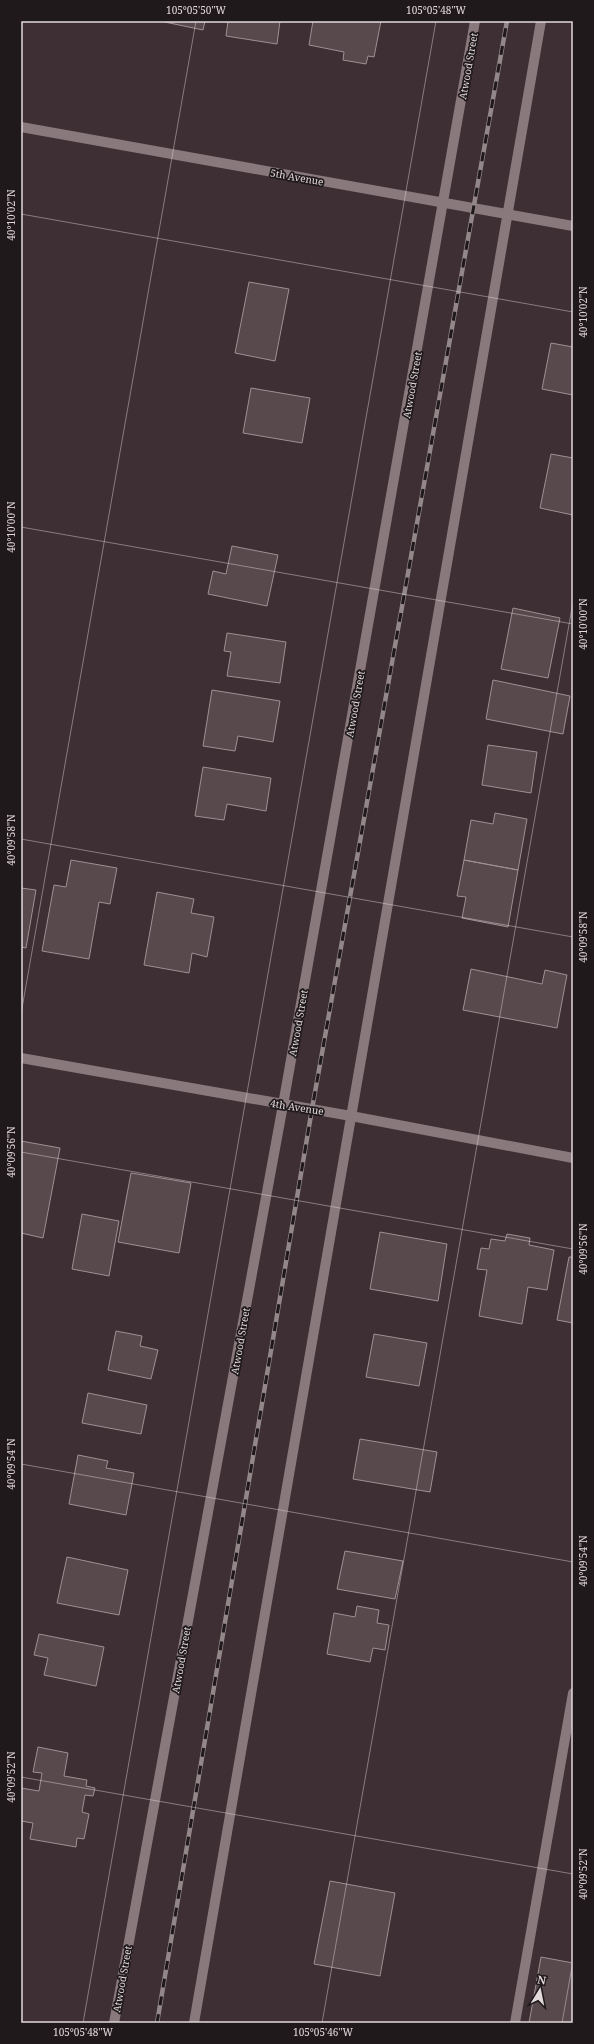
<svg xmlns="http://www.w3.org/2000/svg" width="594" height="2044" font-family="'Noto Serif',serif">
	<rect width="100%" height="100%" fill="#3d2f33"/>
	<path fill="#58494d" stroke="#a08f94" d="M160,21H205L203,30Z
		M228,21H280L277,44L226,36Z
		M313,21H381L374,57L368,56L366,64L343,60L344,52L309,45Z
		M249,282L289,289L275,361L235,353Z
		M551,343L573,347V395L542,389Z
		M251,388L310,398L302,443L243,433Z
		M551,454L573,458V515L540,508Z
		M232,546L278,555L267,606L208,594L213,571L226,574Z
		M513,608L560,618L548,678L501,669Z
		M227,633L286,642L280,683L227,676L231,652L224,651Z
		M493,680L570,696L563,734L486,719Z
		M212,690L280,701L273,742L238,736L235,751L203,746Z
		M488,745L537,752L531,793L482,785Z
		M203,767L271,778L266,811L227,804L224,820L195,816Z
		M495,813L527,819L518,870L464,860L471,820L493,824Z
		M71,860L117,868L110,904L99,902L89,959L42,951L54,885L66,887Z
		M464,860L518,870L508,927L462,918L466,897L457,896Z
		M21,888L36,890L26,948L21,947Z
		M157,892L194,899L191,913L214,917L207,957L192,953L189,973L144,965Z
		M471,969L542,984L545,970L567,975L557,1028L463,1010Z
		M21,1141L60,1148L43,1238L21,1233Z
		M131,1173L191,1183L179,1253L118,1242Z
		M82,1214L119,1221L109,1276L72,1269Z
		M380,1232L447,1244L438,1301L370,1289Z
		M507,1234L530,1238L529,1245L554,1250L547,1290L528,1287L522,1324L479,1316L487,1270L477,1269L481,1248L489,1249L491,1239L505,1241Z
		M569,1257H573V1323L557,1320Z
		M116,1331L142,1336L140,1346L158,1350L151,1379L108,1370Z
		M374,1334L427,1343L419,1386L366,1377Z
		M88,1393L147,1405L141,1434L82,1423Z
		M360,1439L437,1452L430,1492L353,1479Z
		M78,1455L108,1461L106,1468L134,1473L126,1515L69,1504Z
		M345,1551L403,1561L395,1599L337,1589Z
		M67,1557L128,1570L119,1615L57,1603Z
		M357,1606L379,1610L377,1623L389,1625L385,1650L373,1648L370,1662L327,1654L334,1613L355,1617Z
		M39,1634L104,1647L96,1686L44,1675L48,1658L34,1655Z
		M38,1747L68,1753L64,1776L87,1780L86,1786L95,1788L93,1796L85,1795L82,1812L89,1814L84,1839L77,1838L76,1847L30,1839L33,1823L21,1821V1788L39,1791L42,1773L33,1772Z
		M330,1881L395,1893L380,1976L314,1964Z
		M541,1957L573,1963V2023H529Z"/>
	<g fill="none" stroke-linecap="round" stroke-linejoin="round">
		<path stroke="#89797d" stroke-width="10" d="M21,127L573,226
			M21,1058L351,1116L573,1158
			M114,2023L283,1105L475,21
			M194,2023L541,21
			M515,2023L573,1693"/>
		<g stroke="#93878a" stroke-width="4.5">
			<path id="rail" d="M157,2023L312,1109L507,21"/>
		</g>
		<use href="#rail" stroke="#1f191b" stroke-width="3" stroke-dasharray="9" stroke-linecap="butt"/>
	</g>
	<path fill="none" stroke="#e2d9db" stroke-width="1" stroke-opacity="0.45" d="M21,214L573,312M21,527L573,624M21,839L573,937M21,1014L196,21M21,1152L573,1249M21,1464L573,1562M21,1777L573,1874M83,2023L436,21M322,2023L573,602M562,2023L573,1961"/>
	<g text-anchor="middle" stroke-width="3.5" stroke-linejoin="round" paint-order="stroke">
		<g font-size="10" fill="#e2d9db" stroke="#1f191b">
			<text transform="translate(468 66) rotate(-80)" y="4">Atwood Street</text>
			<text transform="translate(297 177) rotate(10)" y="4">5th Avenue</text>
			<text transform="translate(412 385) rotate(-80)" y="4">Atwood Street</text>
			<text transform="translate(355 704) rotate(-80)" y="4">Atwood Street</text>
			<text transform="translate(298 1023) rotate(-80)" y="4">Atwood Street</text>
			<text transform="translate(297 1107) rotate(9)" y="4">4th Avenue</text>
			<text transform="translate(240 1341) rotate(-80)" y="4">Atwood Street</text>
			<text transform="translate(181 1660) rotate(-80)" y="4">Atwood Street</text>
			<text transform="translate(122 1979) rotate(-80)" y="4">Atwood Street</text>
		</g>
	</g>
	<rect width="594" height="2044" fill="none" stroke="#1f191b" stroke-width="44"/>
	<g transform="translate(540 1990) rotate(10)" stroke="#1f191b" stroke-width="3" paint-order="stroke">
	<path d="M0-3L7 15L0 10L-7 15Z" fill="#e2d9db"/>
	<text y="-6" font-size="11" font-weight="bold" text-anchor="middle" fill="#e2d9db">N</text>
	</g>
	<rect x="22" y="22" width="550" height="2000" fill="none" stroke="#e2d9db" stroke-width="1.5"/>
	<g font-size="10" text-anchor="middle" fill="#e2d9db">
		<text x="196" y="14">105°05'50"W</text>
		<text x="436" y="14">105°05'48"W</text>
		<text transform="translate(11 215) rotate(-90)" y="4">40°10'02"N</text>
		<text transform="translate(583 312) rotate(-90)" y="4">40°10'02"N</text>
		<text transform="translate(11 527) rotate(-90)" y="4">40°10'00"N</text>
		<text transform="translate(583 624) rotate(-90)" y="4">40°10'00"N</text>
		<text transform="translate(11 840) rotate(-90)" y="4">40°09'58"N</text>
		<text transform="translate(583 937) rotate(-90)" y="4">40°09'58"N</text>
		<text transform="translate(11 1152) rotate(-90)" y="4">40°09'56"N</text>
		<text transform="translate(583 1249) rotate(-90)" y="4">40°09'56"N</text>
		<text transform="translate(11 1464) rotate(-90)" y="4">40°09'54"N</text>
		<text transform="translate(583 1561) rotate(-90)" y="4">40°09'54"N</text>
		<text transform="translate(11 1777) rotate(-90)" y="4">40°09'52"N</text>
		<text transform="translate(583 1874) rotate(-90)" y="4">40°09'52"N</text>
		<text x="83" y="2036">105°05'48"W</text>
		<text x="323" y="2036">105°05'46"W</text>
	</g>
</svg>
